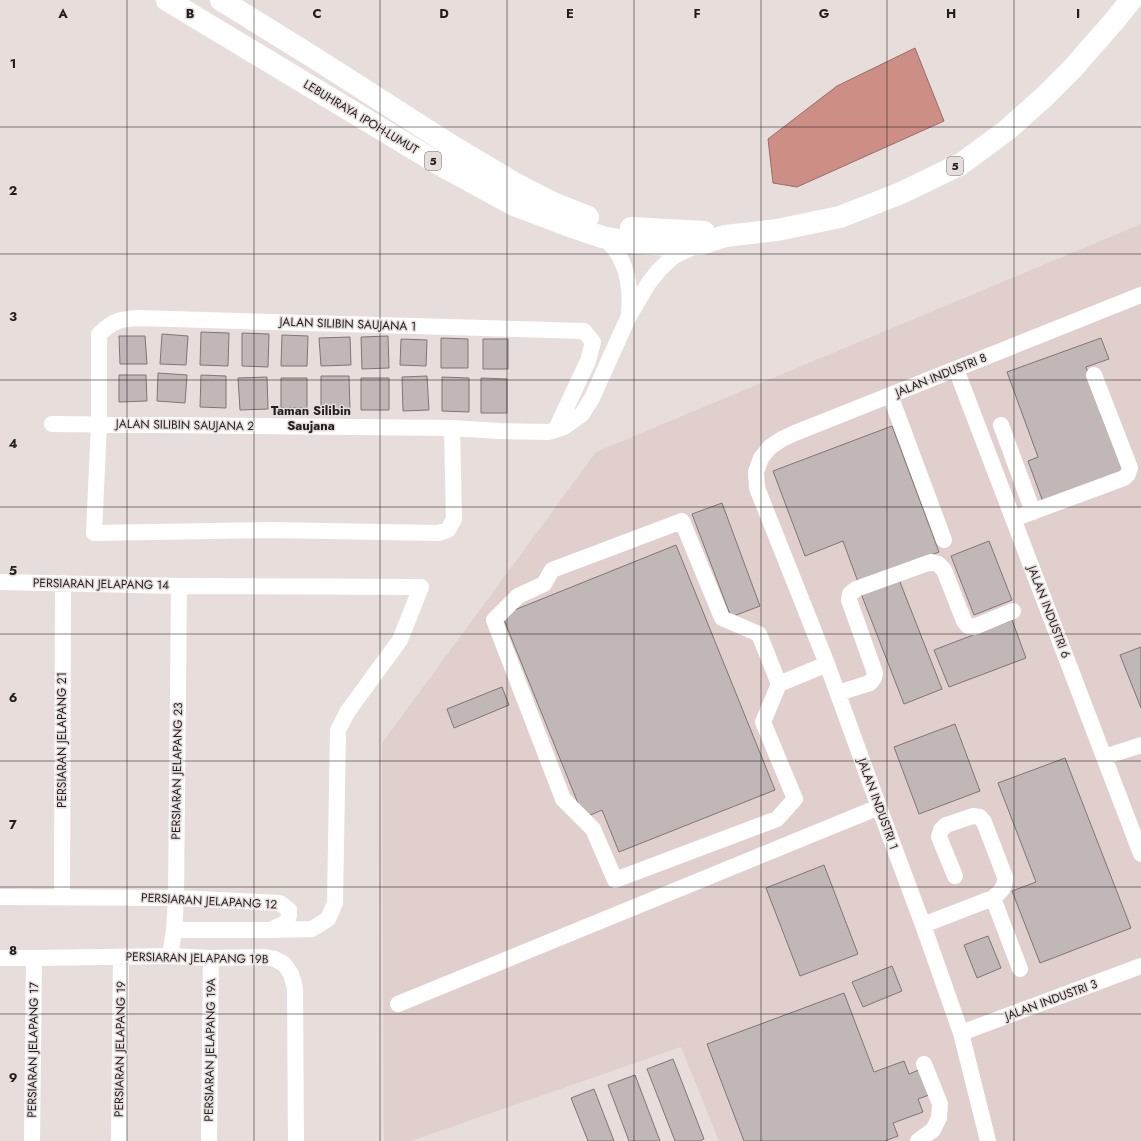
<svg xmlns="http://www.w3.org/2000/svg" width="1141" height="1141" font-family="Jost,sans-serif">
	<rect width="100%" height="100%" fill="#e7dedc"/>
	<path fill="#e0cfcc" d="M1141,224V1141H719L681,1047L411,1141H384L382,743L596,452Z"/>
	<path fill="#cd8f85" stroke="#996d66" d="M915,48L944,121L797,187L773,183L768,139L837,86Z"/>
	<path fill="#c0b7b6" stroke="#7e7776" d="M201,332L229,333L228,366L200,365Z
		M242,333L269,334L268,367L242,366Z
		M162,334L188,336L186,365L160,364Z
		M282,335L308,336L307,366H281Z
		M119,336H145L147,364H120Z
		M388,336L389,368L362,369L361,337Z
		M350,337L351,365L321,366L319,338Z
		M441,338L468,339V368H441Z
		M1101,338L1109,359L1086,367L1125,472L1043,502L1028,461L1038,457L1007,372Z
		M401,339L427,340L426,366L400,365Z
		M483,339H508V369H483Z
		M158,373L187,375L185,403L157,401Z
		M119,375H146L147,401L119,402Z
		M201,375L226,376V408L200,407Z
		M321,376H349L350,410H321Z
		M427,376L429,410L403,411L402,377Z
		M267,377L268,409L240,410L238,378Z
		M442,377L469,378V412L442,411Z
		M281,378H307V408H281Z
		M361,378H389V410H361Z
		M481,378L507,379V413H481Z
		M892,426L939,552L858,582L843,541L805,556L773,471Z
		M722,503L760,606L731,617L692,514Z
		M989,541L1012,600L974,615L951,556Z
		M676,545L775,790L619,852L602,810L584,818L502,615Z
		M898,577L942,689L904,704L860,591Z
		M1012,620L1026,658L949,687L934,650Z
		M1141,647V708L1120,655Z
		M502,687L509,705L454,728L447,709Z
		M955,724L980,791L919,814L894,747Z
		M1065,758L1131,928L1040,963L1012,891L1036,882L998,783Z
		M824,865L858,954L800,976L766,888Z
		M988,936L1001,968L977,978L964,945Z
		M892,966L902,991L863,1007L852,982Z
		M844,993L874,1072L904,1061L909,1074L919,1070L929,1095L918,1099L923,1112L893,1123L898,1136L885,1141H744L707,1044Z
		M673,1059L704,1139L700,1141H675L647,1069Z
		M635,1075L660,1141H629L608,1085Z
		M594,1089L614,1141H588L571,1098Z"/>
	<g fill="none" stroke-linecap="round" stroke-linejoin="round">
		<path stroke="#fff" stroke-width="16" d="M602,237C606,240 610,243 613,247C628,266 631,290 629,312
			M956,369L1141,854
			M890,395L944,540
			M52,424L452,428L499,431L549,432L564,427L582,414L592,398L628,318L648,284L659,270L674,256L693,247
			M1001,425L1033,512
			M452,428L454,519L448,530L438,533L271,530L94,533L99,424V334C113,321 119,319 138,318L584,331L593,342L588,361L556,429
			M1013,519L1124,478L1128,474L1130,468L1094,375
			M682,521L722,618L759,634L779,684L763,722L795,799L777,819L615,880L593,829L563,799L494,620L518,596L544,584L552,570Z
			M0,582L179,586L421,587L400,640L348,711L338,730L335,903L328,919L312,929L271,930H174
			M779,684L827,664
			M838,693L870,683L874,678L875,673L849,600L850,594L856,589L931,562L938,564L944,570L964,621L968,626L974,627L1013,611
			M1104,757L1141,745
			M0,897L176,898L280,903L289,910V915L287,922L271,930
			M62,897L63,583
			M993,898L1020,969
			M923,925L993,898C1001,891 1005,889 1005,877L984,822L980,817L973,816L946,825L941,830L939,837L955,876
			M170,956L174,930L176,898L179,586
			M0,958H34L170,956L211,958L265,957L275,959L284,964L291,974L295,988L296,1141
			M398,1004L879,807
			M961,1033L1141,966
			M32,1141L34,958
			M119,1141L121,957
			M209,1141L211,958
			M918,1141L933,1130L939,1118L940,1104L924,1064
			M988,1141L961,1033L923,925L879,807L827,664L757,488L756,472L761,458L770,447L782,439L795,433L1141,295"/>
		<path stroke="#fff" stroke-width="22" d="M167,0L439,164L514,205L567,225L602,237L634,243L670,245L701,244L725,236L777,230L840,217L901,193L961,164L1007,130L1044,97L1073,68L1115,20L1131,0
			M221,0L313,57L452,146L514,183L553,203L588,217
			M631,228L704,232"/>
	</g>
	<path fill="none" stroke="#211e1e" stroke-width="1" stroke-opacity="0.55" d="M127,0V1141M254,0V1141M380,0V1141M507,0V1141M634,0V1141M761,0V1141M887,0V1141M1014,0V1141M0,127H1141M0,254H1141M0,380H1141M0,507H1141M0,634H1141M0,761H1141M0,887H1141M0,1014H1141"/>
	<g text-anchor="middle" stroke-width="3" stroke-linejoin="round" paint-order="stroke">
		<g fill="#e7dedc" stroke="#5c5857" stroke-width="1">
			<rect x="425" y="152" width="16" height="18" rx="3"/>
			<rect x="947" y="157" width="16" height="18" rx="3"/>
		</g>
		<g font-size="11" font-weight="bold" fill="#211e1e">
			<text x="433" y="165">5</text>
			<text x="955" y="170">5</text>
		</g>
		<g font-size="12" fill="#211e1e" stroke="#e7dedc">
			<text transform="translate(361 117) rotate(31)" y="4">LEBUHRAYA IPOH-LUMUT</text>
			<text transform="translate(348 324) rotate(2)" y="4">JALAN SILIBIN SAUJANA 1</text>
			<text transform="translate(941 375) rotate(-22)" y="4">JALAN INDUSTRI 8</text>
			<text transform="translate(185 425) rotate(1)" y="4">JALAN SILIBIN SAUJANA 2</text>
			<text transform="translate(101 584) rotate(1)" y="4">PERSIARAN JELAPANG 14</text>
			<text transform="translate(1049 612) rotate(69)" y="4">JALAN INDUSTRI 6</text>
			<text transform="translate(62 740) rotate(-90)" y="4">PERSIARAN JELAPANG 21</text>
			<text transform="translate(177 771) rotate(-89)" y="4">PERSIARAN JELAPANG 23</text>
			<text transform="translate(878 804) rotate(70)" y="4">JALAN INDUSTRI 1</text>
			<text transform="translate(209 901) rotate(3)" y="4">PERSIARAN JELAPANG 12</text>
			<text transform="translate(197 958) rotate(1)" y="4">PERSIARAN JELAPANG 19B</text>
			<text transform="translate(1051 1000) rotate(-20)" y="4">JALAN INDUSTRI 3</text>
			<text transform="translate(120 1049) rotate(-89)" y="4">PERSIARAN JELAPANG 19</text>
			<text transform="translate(33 1050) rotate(-89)" y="4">PERSIARAN JELAPANG 17</text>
			<text transform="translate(210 1050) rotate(-89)" y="4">PERSIARAN JELAPANG 19A</text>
		</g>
		<g font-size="13" font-weight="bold" fill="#211e1e" stroke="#e7dedc">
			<text x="311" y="415">Taman Silibin<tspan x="311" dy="15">Saujana</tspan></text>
		</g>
	</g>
	<g font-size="13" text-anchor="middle" font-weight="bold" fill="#211e1e" stroke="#e7dedc" stroke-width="3" stroke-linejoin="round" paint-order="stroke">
		<text x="63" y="18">A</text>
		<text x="190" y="18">B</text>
		<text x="317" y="18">C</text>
		<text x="444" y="18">D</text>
		<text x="570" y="18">E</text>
		<text x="697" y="18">F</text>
		<text x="824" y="18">G</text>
		<text x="951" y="18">H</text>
		<text x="1078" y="18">I</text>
		<text x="13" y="68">1</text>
		<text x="13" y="195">2</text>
		<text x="13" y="321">3</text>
		<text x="13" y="448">4</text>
		<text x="13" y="575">5</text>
		<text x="13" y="702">6</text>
		<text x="13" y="829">7</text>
		<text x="13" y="955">8</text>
		<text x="13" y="1082">9</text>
	</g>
</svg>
